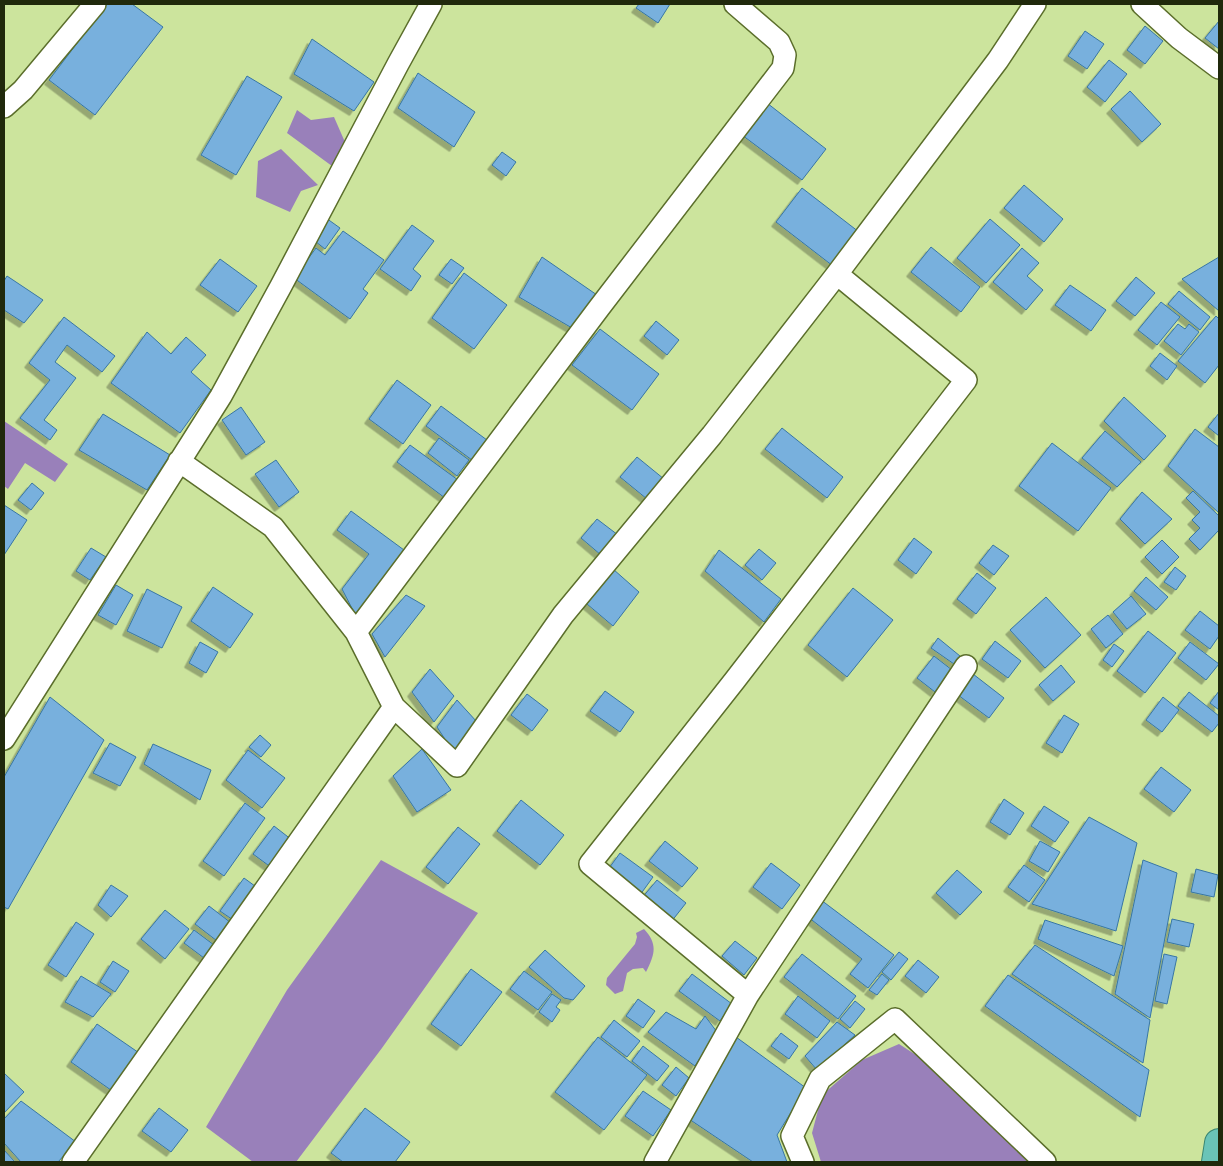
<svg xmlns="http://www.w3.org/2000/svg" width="1223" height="1166" font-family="'Golos Text',sans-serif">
	<defs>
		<filter id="shadow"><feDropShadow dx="-4.5" dy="4.5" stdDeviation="0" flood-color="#0004"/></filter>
	</defs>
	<rect width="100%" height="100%" fill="#cce49d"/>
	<path fill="#9980ba" d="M297,110L311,120L334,117L348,149L336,169L287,133Z
		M281,149L318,185L301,191L290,212L256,197L258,161Z
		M4,421L68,464L55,482L25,463L8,489L4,486Z
		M381,860L478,913L382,1048L296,1162H253L206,1127L287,990Z
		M644,929C658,944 655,954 646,972L643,968L633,969L627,973L623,991L615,994L606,985L607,978L635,944L637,937L636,933Z
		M899,1044L927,1062L1028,1162H821L812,1133L822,1095L862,1060Z"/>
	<path fill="#78b0dd" stroke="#3876a4" filter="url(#shadow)" d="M107,4H132L163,27L95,115L49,80Z
		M639,4H670L658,23L636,8Z
		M1219,21V49L1205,38Z
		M1145,26L1163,41L1145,64L1127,50Z
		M1085,31L1104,44L1087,69L1068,56Z
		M312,39L374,82L354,111L294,74Z
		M1109,60L1127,74L1105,102L1087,87Z
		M418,73L475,112L454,147L398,108Z
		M247,76L282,97L236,175L201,155Z
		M1130,91L1161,124L1142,142L1111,109Z
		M767,103L826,149L802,180L742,135Z
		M502,152L516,162L506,176L492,165Z
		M1024,185L1063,219L1044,242L1004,208Z
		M802,188L859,232L833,266L776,222Z
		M326,218L340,228L325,249L311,238Z
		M990,219L1020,245L986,283L957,258Z
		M412,225L434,241L413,269L421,276L411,291L380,269Z
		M343,231L384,260L363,289L368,293L350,319L294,278L316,248L325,255Z
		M931,247L980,287L961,312L911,272Z
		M1022,248L1039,263L1027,276L1043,290L1026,310L993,282Z
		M542,257L597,295L572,328L519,297Z
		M1219,257V311L1182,279Z
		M220,259L257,286L238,312L200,285Z
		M451,259L464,268L452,284L439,275Z
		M464,273L507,305L474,349L432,318Z
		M7,276L43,300L24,323L4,310V281Z
		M1136,277L1155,293L1135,316L1116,301Z
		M1070,285L1106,310L1091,331L1055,305Z
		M1179,291L1210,317L1200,330L1168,304Z
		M1161,302L1180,317L1157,345L1138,330Z
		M1216,316L1219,319V365L1205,383L1178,361Z
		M64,317L115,356L102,372L67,345L55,362L76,378L44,420L57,430L50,440L20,418L50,380L29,363Z
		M656,321L679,340L667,355L644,336Z
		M1178,324L1185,329L1189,324L1199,332L1181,355L1164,341Z
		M600,329L659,374L632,410L572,365Z
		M147,332L171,354L186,337L206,355L191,372L211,390L180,433L111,383Z
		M1160,353L1177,366L1167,380L1150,366Z
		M397,380L431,405L403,444L369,419Z
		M1124,397L1166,436L1144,460L1104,421Z
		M441,406L491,443L476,463L426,426Z
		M241,407L265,442L246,455L222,420Z
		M1219,413V436L1208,427Z
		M103,414L170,455L147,490L79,450Z
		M782,428L843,477L827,498L765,449Z
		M1195,429L1219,447V513L1168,466Z
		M1105,431L1141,462L1117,487L1082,458Z
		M439,438L469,460L457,476L428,453Z
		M1052,443L1111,488L1078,531L1019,486Z
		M410,445L458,480L445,498L397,462Z
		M637,457L664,479L647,499L620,477Z
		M276,460L299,492L279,507L255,474Z
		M32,483L44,493L31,510L18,500Z
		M1193,491L1219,516V530L1200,550L1189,539L1200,528L1192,520L1200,512L1186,498Z
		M1142,492L1172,519L1145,544L1120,519Z
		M4,505L27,520L4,555Z
		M351,511L404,550L356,616L342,589L369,554L337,530Z
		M597,519L618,535L601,555L581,538Z
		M914,538L932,552L916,574L898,560Z
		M1162,540L1179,557L1162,574L1145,557Z
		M993,545L1009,556L994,575L979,563Z
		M91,548L106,557L90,580L76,571Z
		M759,549L776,563L762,580L745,565Z
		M719,550L781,599L764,622L705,571Z
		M1175,567L1186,576L1176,590L1164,582Z
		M613,569L639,592L613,626L587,604Z
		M977,573L996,588L976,614L957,599Z
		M1146,577L1168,597L1156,610L1134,591Z
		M116,585L133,595L116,625L98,615Z
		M213,587L253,614L230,648L191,621Z
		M853,588L893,620L847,677L808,645Z
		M147,589L182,607L162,648L127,631Z
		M406,595L425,606L385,657L372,634Z
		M1131,596L1146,614L1127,629L1113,612Z
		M1046,597L1081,635L1045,668L1010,630Z
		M1200,611L1219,626V636L1210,649L1185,630Z
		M1108,615L1123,634L1106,648L1091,629Z
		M1148,631L1176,653L1145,693L1117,671Z
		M938,638L960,656L954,664L931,648Z
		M995,641L1021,661L1008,678L982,659Z
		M200,642L218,652L206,673L189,663Z
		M1190,642L1219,664L1206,680L1178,658Z
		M1114,644L1124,651L1112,667L1103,660Z
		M934,656L952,670L935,692L917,678Z
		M1061,665L1075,682L1053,701L1039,685Z
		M430,669L454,696L434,722L412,692Z
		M973,674L1004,698L989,718L958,695Z
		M605,691L634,712L620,732L590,711Z
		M1219,691V710L1210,703Z
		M1189,692L1219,716V723L1212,732L1178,706Z
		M527,694L548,710L532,731L511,715Z
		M50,697L104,740L8,909L4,907V777Z
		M1163,697L1179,710L1162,732L1146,720Z
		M457,700L477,722L454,753L437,727Z
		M1064,715L1079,724L1062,753L1046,743Z
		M260,735L271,745L261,757L249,747Z
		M110,743L136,757L120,786L93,773Z
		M153,744L211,770L200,800L144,764Z
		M422,749L451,790L417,812L393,776Z
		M248,750L285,778L262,808L226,780Z
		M1161,767L1191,790L1174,812L1144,789Z
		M1004,799L1024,813L1010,835L990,822Z
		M521,800L564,835L540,865L497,831Z
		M245,803L265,818L224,876L203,861Z
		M1044,806L1069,822L1055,842L1031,826Z
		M1089,817L1137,843L1116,931L1032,904Z
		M274,826L292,840L272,868L253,854Z
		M458,827L480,844L448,884L426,867Z
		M665,841L698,868L682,887L649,861Z
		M1040,841L1060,852L1048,872L1029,861Z
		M620,853L653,877L640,895L607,871Z
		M1143,860L1177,873L1150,1018L1115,994Z
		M771,863L800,885L782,909L753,887Z
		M1024,865L1045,880L1029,902L1008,887Z
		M1196,869L1218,875L1214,897L1191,892Z
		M957,870L982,892L960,915L936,893Z
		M244,878L259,889L236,922L220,911Z
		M657,880L686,903L671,922L641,899Z
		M111,885L128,896L111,917L98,905Z
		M821,900L894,955L868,988L850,974L862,959L808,917Z
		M209,906L235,926L221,944L195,924Z
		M165,910L189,929L165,959L141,939Z
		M1172,919L1194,924L1189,947L1167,942Z
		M1045,920L1123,946L1114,976L1038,939Z
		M76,922L94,934L66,977L48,965Z
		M194,930L214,945L204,958L184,943Z
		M735,941L757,958L744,975L722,956Z
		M1035,945L1150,1020L1143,1063L1012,974Z
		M545,950L585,986L573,1000L564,998L529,967Z
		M899,952L908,959L891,980L882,972Z
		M802,954L856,996L838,1019L784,977Z
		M1164,954L1177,957L1167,1004L1155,1001Z
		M918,960L939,977L926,993L905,976Z
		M113,961L129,971L115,992L100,982Z
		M471,969L502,992L461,1046L431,1024Z
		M524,971L552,992L538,1010L510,989Z
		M692,974L732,1004L720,1021L679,991Z
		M882,974L889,980L877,995L869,990Z
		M1008,975L1149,1070L1140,1117L985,1006Z
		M81,976L111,994L93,1017L65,1002Z
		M552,994L561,1000L556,1007L560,1010L552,1022L539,1012Z
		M798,996L830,1021L817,1038L785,1014Z
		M638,999L655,1011L643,1028L626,1016Z
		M855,1001L865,1009L850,1028L840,1019Z
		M666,1012L696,1029L705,1016L717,1032L695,1066L648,1032Z
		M614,1020L640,1041L627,1057L601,1037Z
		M837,1022L855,1035L817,1070L805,1056Z
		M97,1024L145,1057L118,1095L71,1062Z
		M781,1033L798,1046L789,1059L771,1046Z
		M598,1037L647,1075L604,1130L555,1092Z
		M736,1037L806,1088L777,1135L787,1162H753L686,1117Z
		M643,1046L669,1066L657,1081L632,1061Z
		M676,1067L689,1078L676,1096L662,1085Z
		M4,1073L24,1092L4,1113Z
		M643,1091L671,1110L653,1136L625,1116Z
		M21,1101L76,1142L58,1162H21L4,1143V1119Z
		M159,1108L188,1130L171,1152L142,1131Z
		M365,1108L410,1142L395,1162H343L331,1153Z
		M4,1150L15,1162H4Z"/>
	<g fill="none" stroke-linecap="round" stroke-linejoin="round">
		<g stroke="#5b6e2b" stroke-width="24">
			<path id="minor" d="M1142,4L1179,38L1219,68
				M4,107L23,90L95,4
				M356,632L599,308L783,68L785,55L779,42L735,4
				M394,707L457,766L563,615L712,435L837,274L998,60L1035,4
				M4,739L221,396L281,286L398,64L431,4
				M748,995L966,666
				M73,1162L394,707L356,632L273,527L179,461
				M655,1162L748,995L590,864L735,680L966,380L837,274
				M803,1162L792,1136L820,1079L895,1019L1045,1162"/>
		</g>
		<g stroke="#388571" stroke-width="30">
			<path id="trunk" d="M1216,1162L1219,1143"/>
		</g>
		<use href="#minor" stroke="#fff" stroke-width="21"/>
		<use href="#trunk" stroke="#6ac4b8" stroke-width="28"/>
	</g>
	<rect width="1223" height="1166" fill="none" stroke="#20290c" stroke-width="10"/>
</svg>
